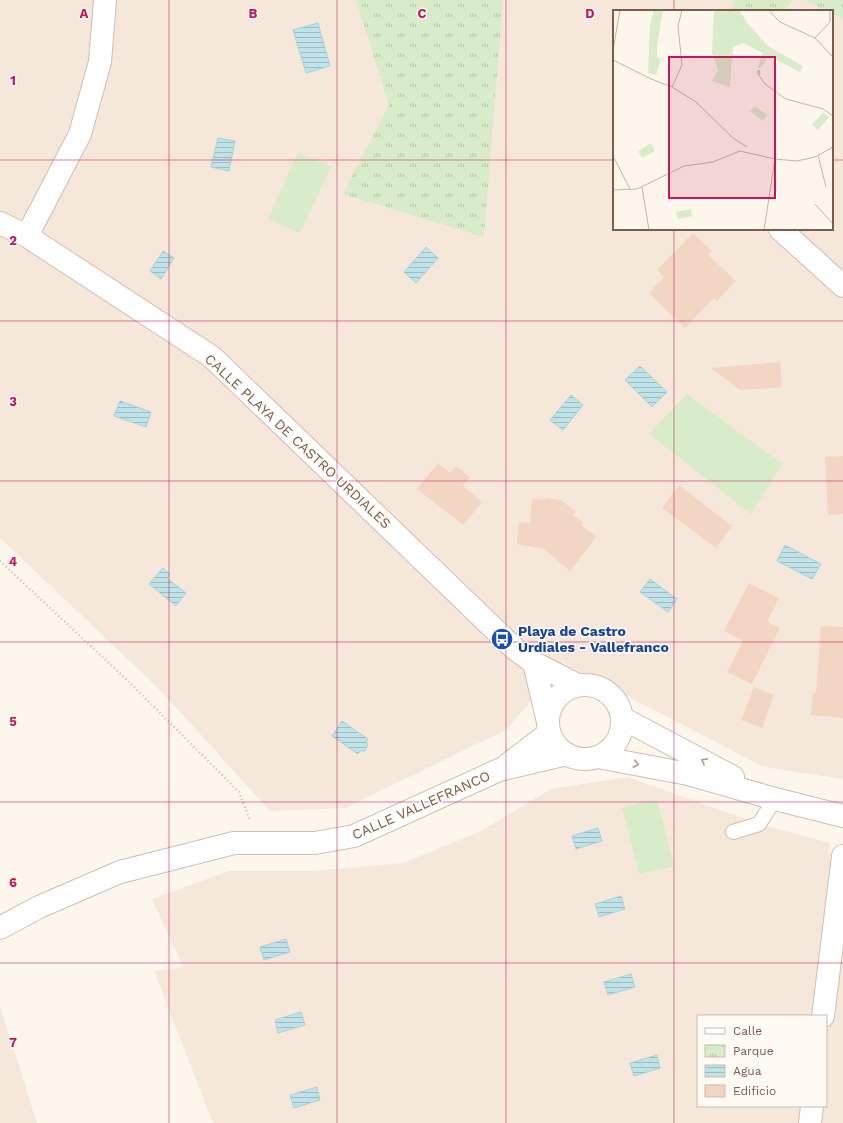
<svg xmlns="http://www.w3.org/2000/svg" width="843" height="1123" font-family="'Work Sans',sans-serif">
	<defs>
		<pattern id="park-tufts" width="24" height="20" patternUnits="userSpaceOnUse"><rect width="24" height="20" fill="#d8ecc9"/><path d="M3 7l-1-3M5 7V3M7 7l1-3M15 17l-1-3M17 17v-4M19 17l1-3" fill="none" stroke="#b4c2a5"/></pattern>
		<pattern id="water-rules" width="6" height="5" patternUnits="userSpaceOnUse"><rect width="6" height="5" fill="#bfe3e8"/><path d="M0 2.5h6" fill="none" stroke="#a0bbbe"/></pattern>
	</defs>
	<rect width="100%" height="100%" fill="#fdf6ec"/>
	<path fill="#f5e8da" fill-rule="evenodd" d="M0,0H843V779L764,767L563,663L506,730L345,808L270,811L158,688L0,538ZM614,11H832V229H614Z
		M628,777L759,824L830,843L828,853L843,855V1123H213L154,971L183,967L152,899L229,871H313L403,863L479,832L551,789ZM698,1016H826V1106H698Z
		M0,1006L37,1123H0Z"/>
	<path fill="url(#park-tufts)" d="M356,0H503L484,237L343,194L389,105Z
		M734,0H793L785,11H731Z
		M805,0H843V19L832,13V11H827Z"/>
	<path fill="#d8ecc9" d="M298,152L331,167L300,233L268,219Z
		M687,394L782,464L751,514L649,434Z
		M657,799L674,866L639,874L622,808Z"/>
	<path fill="url(#water-rules)" stroke="#a5d3da" d="M318,23L330,66L306,73L293,30Z
		M218,138L235,141L229,171L211,167Z
		M426,247L438,258L416,283L404,272Z
		M163,251L174,258L161,279L150,271Z
		M640,366L667,392L652,407L625,380Z
		M571,395L583,405L563,430L550,420Z
		M120,401L151,412L146,427L114,416Z
		M785,545L821,564L812,579L777,561Z
		M163,568L170,574L167,578L186,593L176,606L149,584Z
		M650,579L677,599L668,612L640,592Z
		M342,721L368,739L366,742L368,744L365,751H360L358,754L332,736Z
		M598,828L602,841L576,849L572,836Z
		M621,896L625,909L599,917L595,904Z
		M286,939L290,952L264,960L260,947Z
		M631,974L635,987L608,995L604,982Z
		M301,1012L305,1025L278,1033L275,1020Z
		M657,1055L660,1068L634,1076L630,1063Z
		M317,1087L320,1100L294,1108L290,1095Z"/>
	<path fill="#f3d5c3" d="M693,233L712,251L708,255L736,281L717,301L714,298L685,328L649,293L664,277L657,270Z
		M780,362L782,387L740,390L711,368Z
		M843,456V514L828,515L825,457Z
		M438,463L450,473L456,466L470,477L463,486L482,502L463,525L417,489Z
		M679,485L732,526L716,548L662,508Z
		M545,498L561,500L576,512L573,515L583,522L581,525L596,537L570,571L544,549L517,544L519,522L530,523L532,499L545,500Z
		M749,583L779,598L767,622L780,628L752,684L727,672L743,641L724,631Z
		M821,626L843,627V718L811,715L813,692L816,693Z
		M754,687L774,695L762,728L741,720Z"/>
	<g fill="none" stroke-linecap="round" stroke-linejoin="round">
		<g stroke="#d1beb0" stroke-width="16">
			<path id="service" d="M733,832L759,824L775,799"/>
		</g>
		<g stroke="#d1beb0" stroke-width="24">
			<path id="minor" d="M0,223L27,236L212,357L514,648L534,663L578,685
				M780,229L843,286
				M27,236L80,134L100,62L105,0
				M534,663L548,722
				M548 722a37 37 0 1 1 74 0a37 37 0 1 1-74 0Z
				M622,718L733,777
				M598,757L688,774L775,799L843,816
				M507,765L549,733
				M0,928L39,907L120,872L234,843H315L354,836L499,770L567,754
				M823,1016L843,856
				M810,1123L812,1106"/>
		</g>
		<path stroke="#d9b8a5" stroke-width="2.5" stroke-dasharray="1 3" stroke-linecap="butt" d="M0,561L127,680L239,792L250,820"/>
		<use href="#service" stroke="#fff" stroke-width="14"/>
		<use href="#minor" stroke="#fff" stroke-width="22"/>
	</g>
	<defs><path id="oneway-chevron" d="M-2-3.5L2.5 0L-2 3.5" fill="none" stroke-width="1.6" stroke-linecap="round" stroke-linejoin="round"/></defs>
	<g stroke="#af9d94">
		<use href="#oneway-chevron" transform="translate(704 761) rotate(-152)"/>
		<use href="#oneway-chevron" transform="translate(636 764) rotate(11)"/>
	</g>
	<path fill="none" stroke="#c2185b" stroke-width="1" stroke-opacity="0.55" d="M169,0V1123M337,0V1123M506,0V1123M674,0V11M0,160H614M832,160H843M674,229V1123M0,321H843M0,481H843M0,642H843M0,802H843M0,963H843"/>
	<defs>
		<g id="bus-disc" transform="scale(1.15)"><circle r="9.5" fill="#1a4fb4" stroke="#fffaf3"/><path d="M-5-6H5V4H4V6H2V4H-2V6H-4V4H-5ZM-3.5-4V0h7V-4ZM-3.5 1.2v1.5H-2V1.2ZM2 1.2v1.5H3.5V1.2Z" fill="#fff"/></g>
	</defs>
	<g fill-rule="evenodd">
		<use href="#bus-disc" x="502" y="639"/>
	</g>
	<g text-anchor="middle" stroke-width="3" stroke-linejoin="round" paint-order="stroke">
		<g font-size="14" fill="#7a5c4d" stroke="#fffaf3">
			<text transform="translate(298 441) rotate(43)" y="5">CALLE PLAYA DE CASTRO URDIALES</text>
			<text transform="translate(421 805) rotate(-24)" y="5">CALLE VALLEFRANCO</text>
		</g>
		<g font-size="14" font-weight="bold" fill="#164399" stroke="#fffaf3" text-anchor="start">
			<text x="518" y="636">Playa de Castro<tspan x="518" dy="16">Urdiales - Vallefranco</tspan></text>
		</g>
	</g>
	<g transform="translate(613 10)">
		<rect width="220" height="220" fill="#fdf6ec"/>
		<path d="M41,0H50L44,35V47L48,49L43,65L35,63L37,15ZM101,0H126L135,14L155,36L190,56L187,62L156,46L148,58H145L149,43L131,33L120,37L117,77L99,71L105,60L99,42Z" fill="#d8ecc9"/>
		<path d="M142,96L154,105L150,111L137,101ZM210,102L216,107L205,120L199,115ZM38,133L42,141L29,148L25,141ZM78,199L79,206L65,209L63,202Z" fill="#d8ecc9"/>
		<path fill="none" stroke="#c5b3a7" stroke-width="1" d="M155,0L167,12L202,28L220,47M202,28L217,12V0M0,40L7,0M0,50L36,68L59,77L83,92L120,128L134,137M145,64H147L146,60L144,62L145,64L152,74L173,89L210,99L220,106M59,77L69,55L65,16L69,0M205,145L213,177M0,146L17,179M29,177L36,220M0,180L24,179L71,156L100,152L127,141L162,149L184,151L202,147L220,137M202,194L220,214M151,220L162,149"/>
		<path fill="#c2185b" fill-opacity="0.15" stroke="#c2185b" stroke-width="2" d="M56,47H162V188H56Z"/>
		<rect width="220" height="220" fill="none" stroke="#7a5c4d" stroke-width="2"/>
	</g>
	<g font-size="13" text-anchor="middle" font-weight="bold" fill="#c2185b" stroke="#fffaf3" stroke-width="3" stroke-linejoin="round" paint-order="stroke">
		<text x="84" y="18">A</text>
		<text x="253" y="18">B</text>
		<text x="422" y="18">C</text>
		<text x="590" y="18">D</text>
		<text x="13" y="85">1</text>
		<text x="13" y="245">2</text>
		<text x="13" y="406">3</text>
		<text x="13" y="566">4</text>
		<text x="13" y="726">5</text>
		<text x="13" y="887">6</text>
		<text x="13" y="1047">7</text>
	</g>
	<rect x="697" y="1015" width="130" height="92" fill="#fffaf3" stroke="#cabbb1"/>
	<rect x="705" y="1028" width="20" height="6" fill="#ffffff" stroke="#cabbb1"/>
	<text x="733" y="1035" font-size="12" fill="#7a5c4d">Calle</text>
	<rect x="705" y="1045" width="20" height="12" fill="url(#park-tufts)" stroke="#cabbb1"/>
	<text x="733" y="1055" font-size="12" fill="#7a5c4d">Parque</text>
	<rect x="705" y="1065" width="20" height="12" fill="url(#water-rules)" stroke="#cabbb1"/>
	<text x="733" y="1075" font-size="12" fill="#7a5c4d">Agua</text>
	<rect x="705" y="1085" width="20" height="12" fill="#f3d5c3" stroke="#cabbb1"/>
	<text x="733" y="1095" font-size="12" fill="#7a5c4d">Edificio</text>
</svg>
